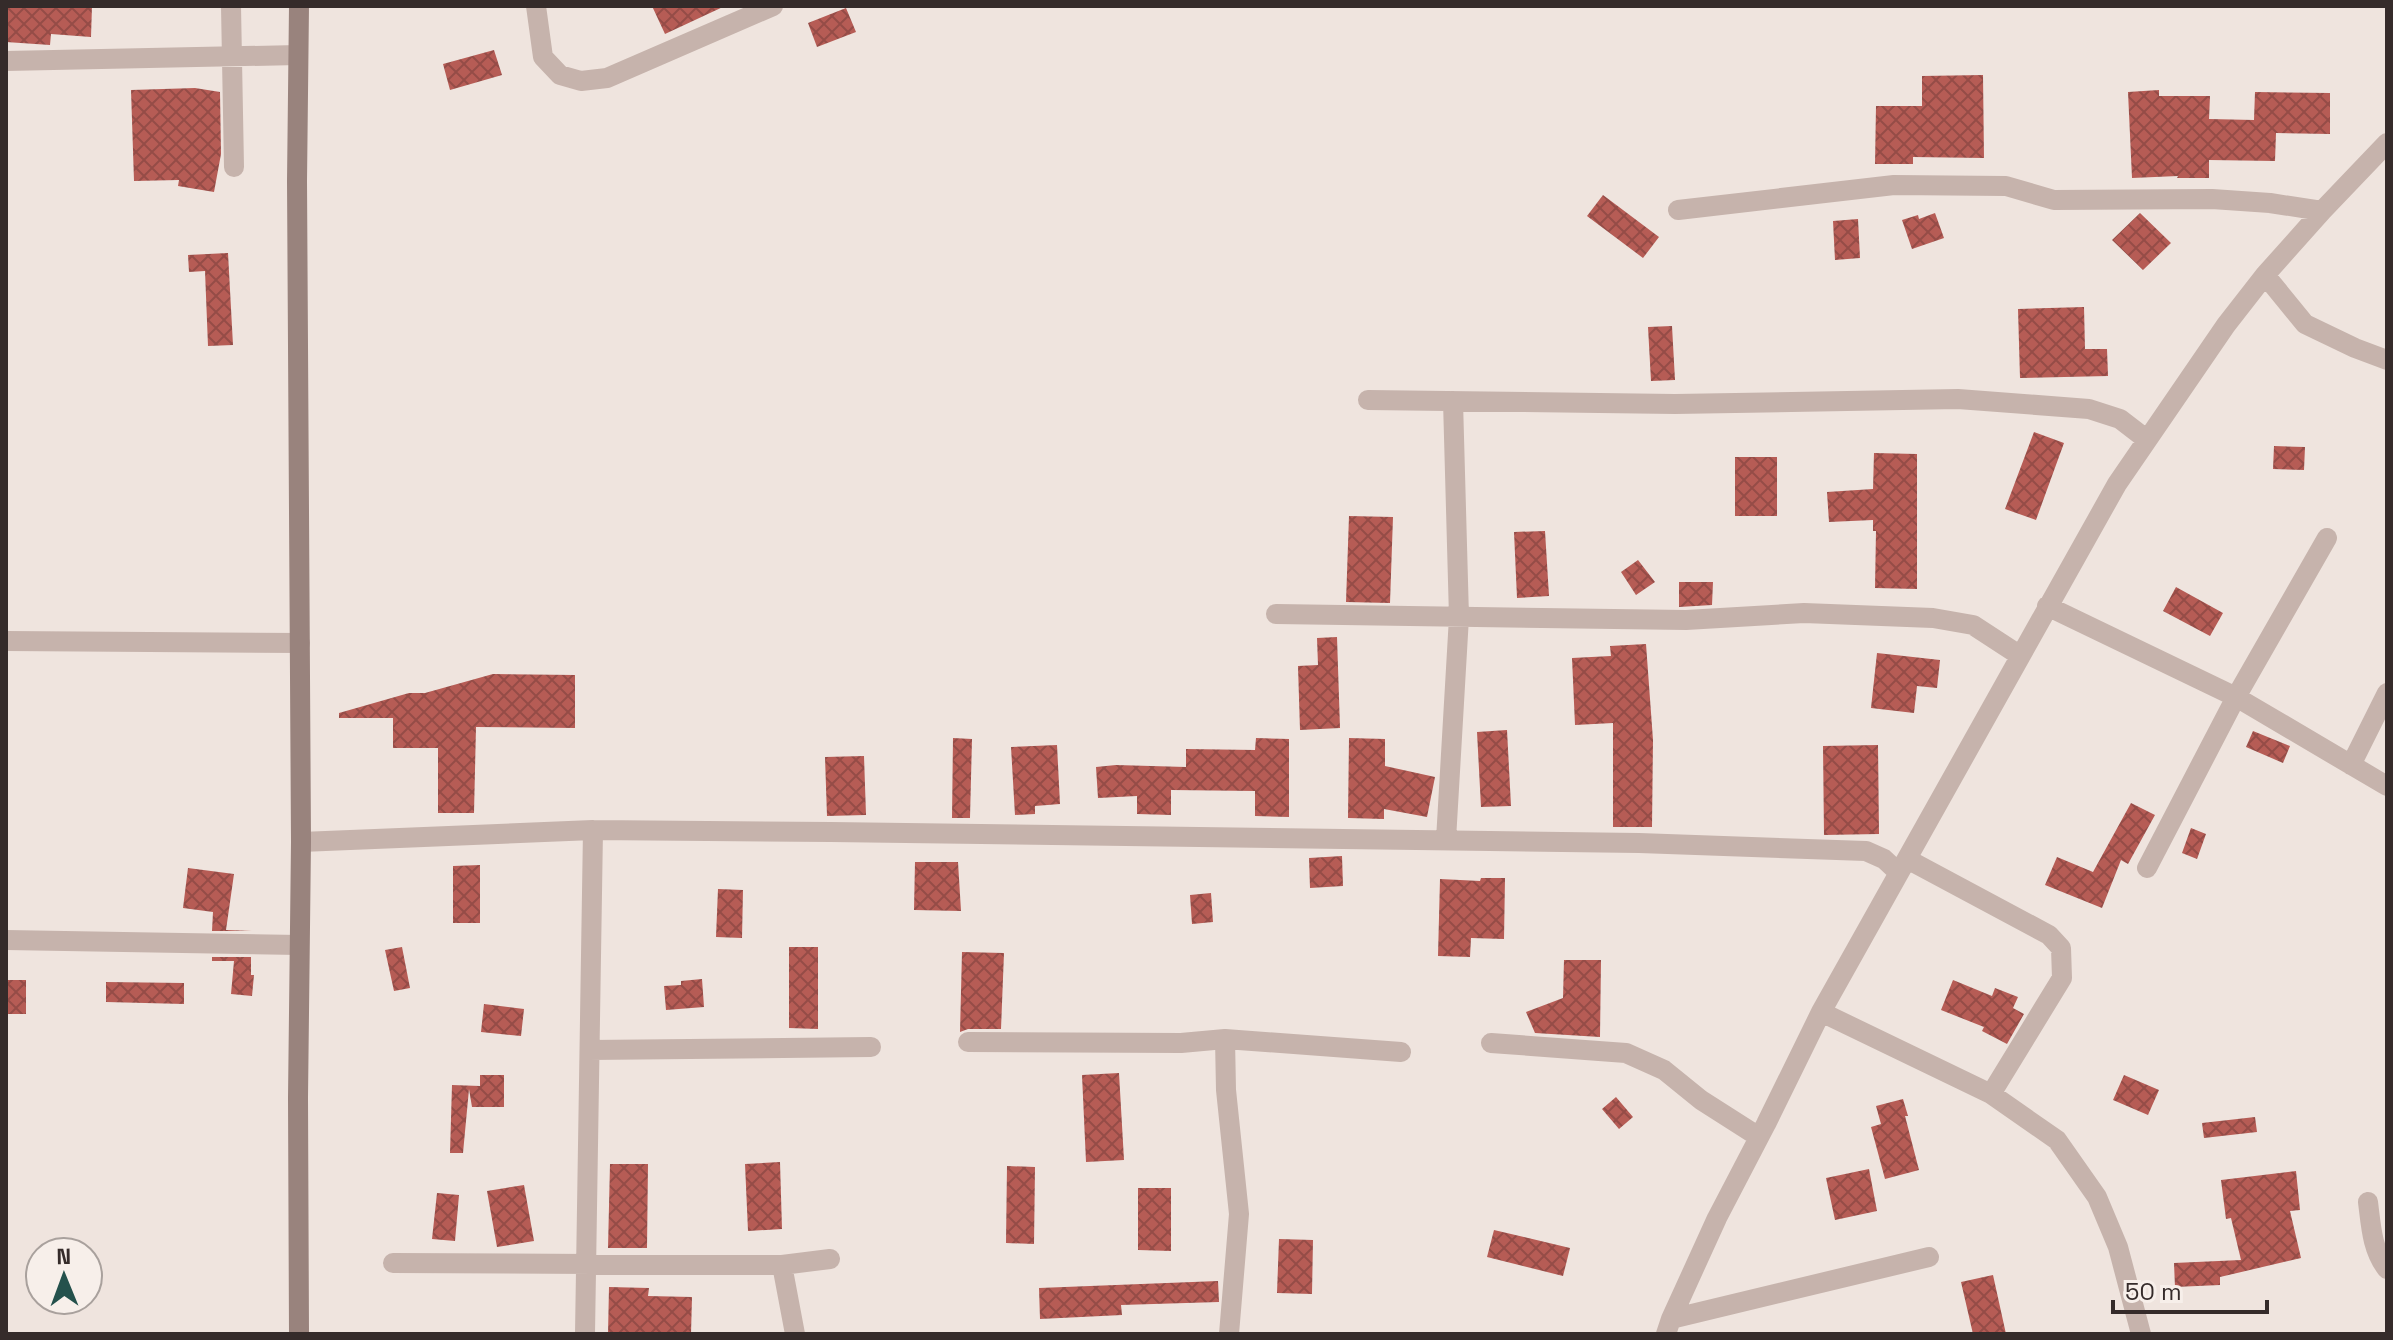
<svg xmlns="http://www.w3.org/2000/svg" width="2393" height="1340" font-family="'Space Grotesk',sans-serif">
	<defs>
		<pattern id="building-cross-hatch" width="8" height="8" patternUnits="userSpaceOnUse" patternTransform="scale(2)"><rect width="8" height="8" fill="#b65c55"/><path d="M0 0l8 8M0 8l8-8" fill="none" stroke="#954c47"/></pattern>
	</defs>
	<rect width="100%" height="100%" fill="#efe4de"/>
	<path fill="url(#building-cross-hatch)" d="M6,6H92L91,37L51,34L50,45L6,42Z
		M652,6H725L665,34Z
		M846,8L856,32L817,47L808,23Z
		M494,50L502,75L450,90L443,64Z
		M1983,75L1984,158L1913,157V164H1875L1876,106H1922V76Z
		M195,88L220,92L221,154L214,192L178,186L179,180L134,181L131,90Z
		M2159,90V96H2210L2209,119L2254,120L2255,92L2330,93V134L2276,133L2275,161L2209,160V178H2177L2178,176L2132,178L2128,92Z
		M1603,195L1659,237L1643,258L1587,216Z
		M1935,213L1944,238L1912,249L1902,220L1918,215L1919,219Z
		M2140,213L2171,243L2143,270L2112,240Z
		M1858,219L1860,258L1835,260L1833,221Z
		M228,253L233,345L208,346L205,271L189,272L188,255Z
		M2084,307L2085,349H2107L2108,376L2020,378L2018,309Z
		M1672,326L1675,380L1651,381L1648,327Z
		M2034,432L2064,443L2036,520L2005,509Z
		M2274,446L2305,447L2304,470L2273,469Z
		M1874,453L1917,454V589L1875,588L1876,531H1873V520L1829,522L1827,492L1873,489Z
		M1735,457H1777V516H1735Z
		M1349,516L1393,517L1390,603L1346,602Z
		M1545,531L1549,596L1517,598L1514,532Z
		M1638,560L1655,582L1636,595L1621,572Z
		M1679,582H1713L1712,605L1679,607Z
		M2176,587L2223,613L2210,636L2163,611Z
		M1337,637L1340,728L1300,730L1298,666L1318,665L1317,638Z
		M1646,644L1653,740L1652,827H1613V723L1575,725L1572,658L1611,656L1610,646Z
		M1877,653L1940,660L1937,688L1917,686L1914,713L1871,708Z
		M493,674L575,675V728L476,727L474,813H438V748H393V718H339V713L409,693H425Z
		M1507,730L1511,806L1481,807L1477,732Z
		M2253,731L2290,746L2283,763L2246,747Z
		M953,738L972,739L970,818H952Z
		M1256,738L1289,739V817L1255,816V791L1171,790V815L1137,814V796L1098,798L1096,767L1116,765L1186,767V749L1255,750Z
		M1349,738L1385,739V766L1435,777L1427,817L1384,809V819L1348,818Z
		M1057,745L1060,804L1035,806V814L1015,815L1011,747Z
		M1878,745L1879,834L1824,835L1823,746Z
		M864,756L866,815L827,816L825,757Z
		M2131,803L2155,815L2128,864L2121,860L2102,908L2045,885L2057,857L2093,872Z
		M2191,828L2206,834L2197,859L2182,853Z
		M1342,856L1343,886L1310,888L1309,858Z
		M915,862H958L961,911L914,910Z
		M480,865V923H453V866Z
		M188,868L234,874L226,930L252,931H212L213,912L183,908Z
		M1481,878H1505L1504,939L1471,938L1470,957L1438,956L1440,879L1480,881Z
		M718,889L743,890L742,938L716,937Z
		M1211,893L1213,922L1192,924L1190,895Z
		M402,947L410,988L394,991L385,950Z
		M789,947H818V1029L789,1028Z
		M962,952L1004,953L1001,1029H968L960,1032Z
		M212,957H251V975H254L252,996L231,994L234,961H212Z
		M1564,960H1601L1600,1037L1535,1033L1526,1012L1563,998Z
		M702,979L704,1007L666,1010L664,986L681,985V981Z
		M6,980H26V1014H6Z
		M1953,980L1992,996L1995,988L2018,997L2013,1008L2024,1014L2007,1044L1982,1031L1984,1027L1941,1010Z
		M106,982L184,983V1004L106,1002Z
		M484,1004L524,1009L521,1036L481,1032Z
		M1119,1073L1124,1160L1086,1162L1082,1075Z
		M480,1075H504V1107H472L469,1089L463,1153H450L452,1085L480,1086Z
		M2124,1075L2159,1090L2148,1115L2113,1100Z
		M1616,1097L1633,1117L1619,1129L1602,1109Z
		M1903,1099L1908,1116H1905L1919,1170L1885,1179L1871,1127L1881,1124L1876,1106Z
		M2255,1117L2257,1132L2204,1138L2202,1123Z
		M780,1162L782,1229L748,1231L745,1164Z
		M610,1164H648L647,1248H608Z
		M1007,1166L1035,1167L1034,1244L1006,1243Z
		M1869,1169L1877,1211L1835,1220L1826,1178Z
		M2296,1171L2300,1210L2290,1211L2301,1258L2220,1277V1285L2175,1287L2174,1263L2241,1260L2231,1218L2226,1219L2221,1180Z
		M524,1185L534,1241L497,1247L487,1191Z
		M1138,1188H1171V1251L1138,1250Z
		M437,1193L459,1195L455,1241L432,1239Z
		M1494,1230L1570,1248L1563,1276L1487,1257Z
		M1279,1239L1313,1240L1312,1294L1277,1293Z
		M1993,1275L2006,1334H1973L1961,1282Z
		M1218,1281L1219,1302L1121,1305L1122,1315L1040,1319L1039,1288Z
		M609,1287L649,1288L648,1296L692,1297L691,1334H608Z"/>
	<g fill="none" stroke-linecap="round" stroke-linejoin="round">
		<path stroke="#c6b3ac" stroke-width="20" d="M231,6L234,167
			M536,6L543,57L560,75L581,81L607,78L773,6
			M6,61L298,55
			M1678,210L1894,185L2006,186L2054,200L2212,199L2270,203L2322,211
			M2265,275L2305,324L2355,348L2387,360
			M1368,400L1675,404L1958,399L2089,409L2120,419L2146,439
			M2047,606L2236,697L2387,786
			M1276,614L1686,620L1804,613L1933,618L1973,625L2019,655
			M6,641L300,643
			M2351,765L2387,693
			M1446,840L1459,617L1453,401
			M301,842L593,830L831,832L1639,843L1866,851L1884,859L1899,873
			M1907,859L2049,935L2061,948L2062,978L1991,1094
			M2147,868L2236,697L2327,538
			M6,940L299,945
			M1821,1012L1991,1094L2057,1140L2097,1197L2118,1247L2141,1334
			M968,1042L1181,1043L1225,1039
			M1491,1043L1626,1053L1664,1070L1701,1100L1759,1137
			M590,1050L871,1047
			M2368,1202C2371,1226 2372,1250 2387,1269
			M393,1263L782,1265L830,1259
			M782,1265L795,1334
			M1671,1319L1929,1257
			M585,1334L593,830
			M1229,1334L1239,1214L1226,1090L1225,1039L1401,1052
			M1666,1334L1671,1319L1717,1218L1766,1124L1821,1012L2117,484L2226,325L2265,275L2322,211L2387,143"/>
		<path stroke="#99837d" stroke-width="20" d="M299,1334L298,1098L301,842L297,181L299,6"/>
	</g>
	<rect width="2393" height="1340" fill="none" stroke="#352b2a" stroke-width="16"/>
	<g transform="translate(64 1276) rotate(359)"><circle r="38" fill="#f7efea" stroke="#a9a19d" stroke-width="2"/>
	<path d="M0-6L14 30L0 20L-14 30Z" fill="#24514c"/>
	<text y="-12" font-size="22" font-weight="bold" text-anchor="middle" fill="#352b2a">N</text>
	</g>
	<path d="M2113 1300v12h154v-12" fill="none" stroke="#352b2a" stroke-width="4"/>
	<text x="2125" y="1300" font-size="24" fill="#352b2a" stroke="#f7efea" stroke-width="6" paint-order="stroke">50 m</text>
</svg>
